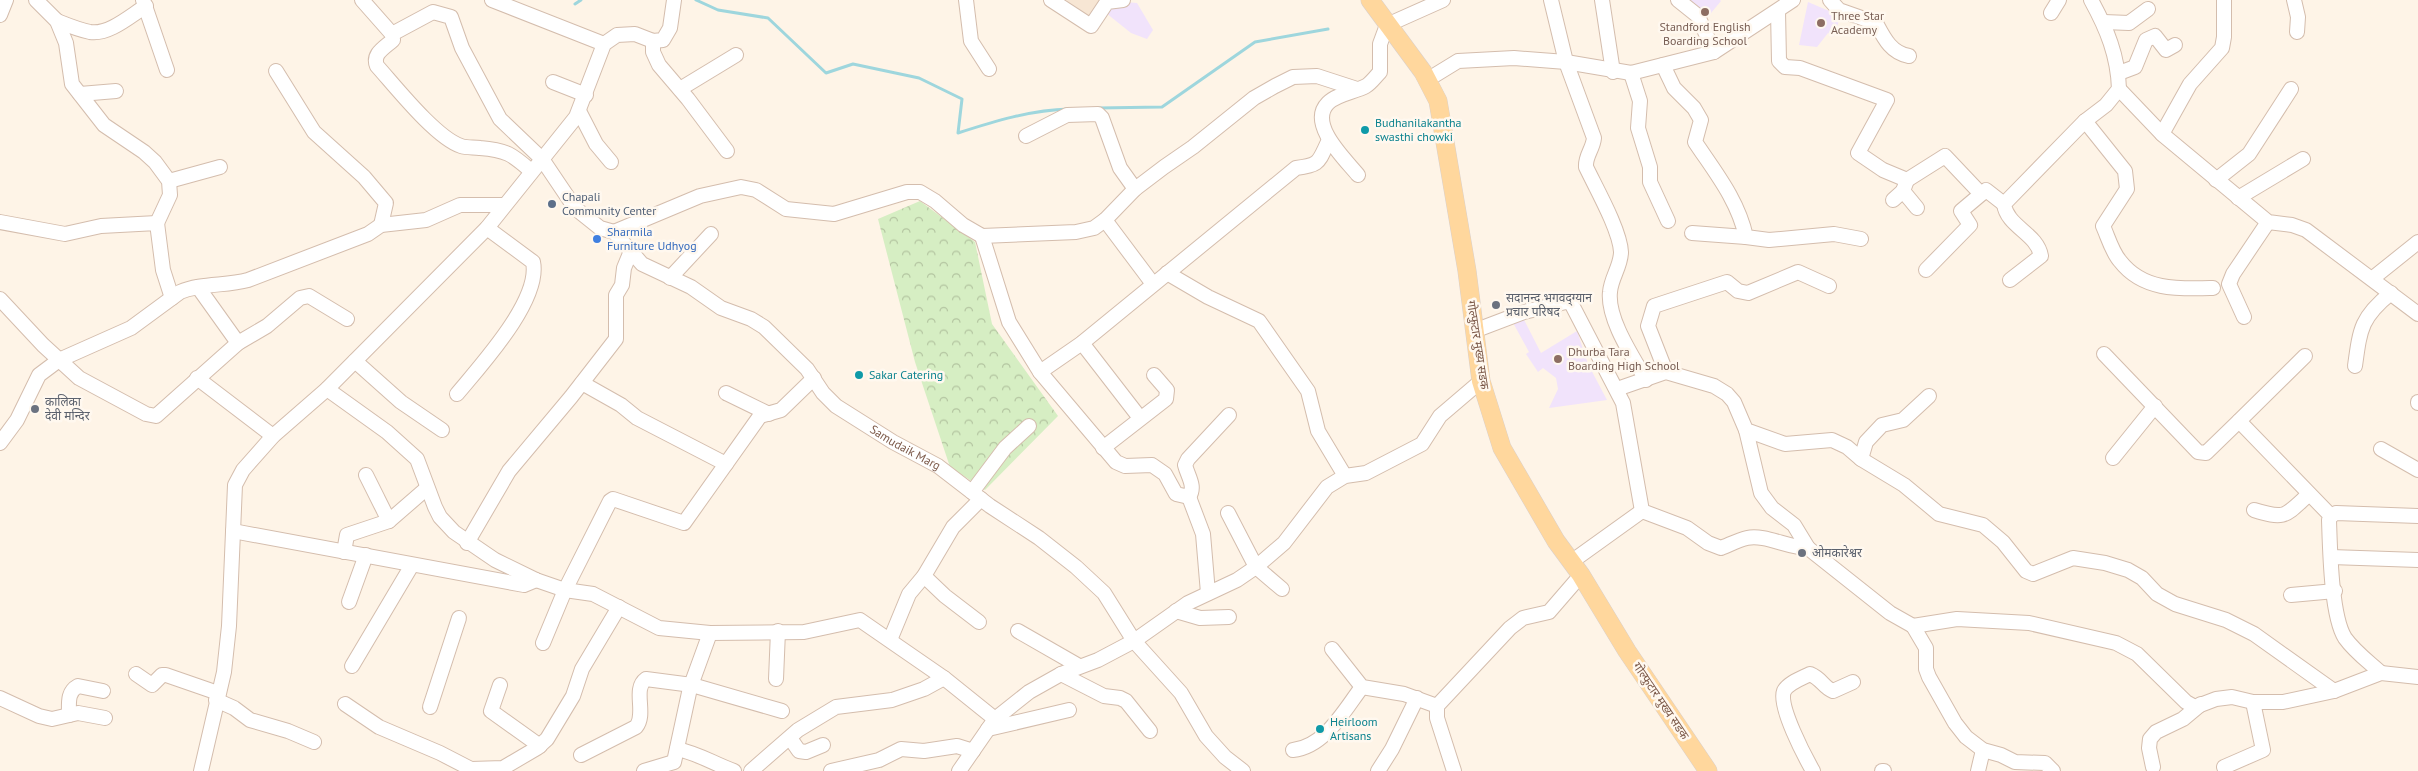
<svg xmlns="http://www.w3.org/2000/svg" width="2418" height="771" font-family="'PT Sans','Noto Sans Devanagari',sans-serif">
	<defs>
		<pattern id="forest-crowns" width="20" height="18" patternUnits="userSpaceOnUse" patternTransform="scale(1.25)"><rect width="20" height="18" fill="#d6eec3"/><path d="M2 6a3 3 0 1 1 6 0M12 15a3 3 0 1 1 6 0" fill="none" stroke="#b3c4a0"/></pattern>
	</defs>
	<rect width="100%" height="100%" fill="#fef4e7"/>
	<path fill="#f7e6d4" d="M1067,0H1123L1093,23L1065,2Z"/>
	<path fill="#f1e3fb" d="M1684,0H1720L1721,1L1706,19Z
		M1113,1L1137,3L1153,30L1147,39L1131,33L1106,13Z
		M1808,2L1841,16L1833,37L1828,33L1817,47L1799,45Z
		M1521,314L1541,353L1577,331L1588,364L1607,400L1549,408L1558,389L1556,378L1543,368L1538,372L1526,354L1529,352L1511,319Z"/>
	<path fill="url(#forest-crowns)" d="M920,201L975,242L992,324L1058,416L985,490L950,467L915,362L878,219Z"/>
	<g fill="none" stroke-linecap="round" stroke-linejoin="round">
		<path stroke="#9ed6dd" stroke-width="3" d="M696,0L718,10L768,18L826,73L853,64L919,78L962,99L958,133C995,121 1031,110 1069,109
			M575,4L581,0
			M1098,108L1162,107L1255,42L1328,29"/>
		<g stroke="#d4bdad" stroke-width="16">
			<g id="minor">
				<path d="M36,0L57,21L66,43L72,84L104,125L144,152L155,162L169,181L170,195L157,223"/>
				<path d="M143,0L167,70"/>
				<path d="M362,0L392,34L393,40C384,48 372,54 377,66C395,86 436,138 461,146C467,148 474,147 480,148C506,150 512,154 531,171"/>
				<path d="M492,0L604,44"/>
				<path d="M966,0L971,41L989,69"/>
				<path d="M1051,0L1091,26L1107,2L1123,0"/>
				<path d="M1551,0L1566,62L1594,138C1593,149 1585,156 1586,167C1596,188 1620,230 1621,252C1621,266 1611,278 1610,292C1607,319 1633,357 1646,380"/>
				<path d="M1602,0L1613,72"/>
				<path d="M1678,0L1698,16L1714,52L1793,0"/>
				<path d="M1830,0L1839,10L1876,23C1884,38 1891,53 1909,56"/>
				<path d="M2294,0L2298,17L2297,32"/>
				<path d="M1778,11L1779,61L1785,67L1800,68L1887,100L1858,153L1883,170L1907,180L1945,156L1981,194"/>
				<path d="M2051,13L2059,0"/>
				<path d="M0,15L6,0"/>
				<path d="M57,21C67,25 79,30 90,32C109,35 130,16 146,6"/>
				<path d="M2104,22L2129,23L2148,9"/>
				<path id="s1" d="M392,34L433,12L451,17L462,48L500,119L542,159L575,208L600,228L614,232L642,264L691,287L721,308L751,319L764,327L807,369L823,393L836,406L893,442L938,466L990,506L1039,538L1076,567L1104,593L1134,641L1181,693L1206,736L1225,757L1243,771"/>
				<path d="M653,41V52L659,65L688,99L727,151"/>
				<path d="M1663,65L1674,88L1694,108L1701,120L1695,142C1715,172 1738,200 1746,237L1769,240L1834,234L1861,239"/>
				<path d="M276,71L314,132L364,177L386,203L381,225"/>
				<path d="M1631,73L1640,101L1638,128L1650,167V182L1668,221"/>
				<path d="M2119,73L2135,67L2146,40L2155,36L2166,50L2175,45"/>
				<path d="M1427,80L1458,61L1514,58L1566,62L1631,73L1714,52"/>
				<path d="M553,82L586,95"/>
				<path d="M680,89L736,55"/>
				<path d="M2119,89L2162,134L2268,222L2292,225L2306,230L2418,314"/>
				<path d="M80,94L116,91"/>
				<path d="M579,111L596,144L611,162"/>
				<path d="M2085,121L2125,171L2127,189L2103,226C2108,237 2112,252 2120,261C2143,291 2179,289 2213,288"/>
				<path d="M2162,134L2190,84L2222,48L2224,37V0"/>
				<path d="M1026,136L1067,115L1098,114L1102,118L1120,168L1135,189"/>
				<path d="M1358,175C1346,160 1307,124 1328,103C1337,94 1355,92 1366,86C1371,83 1376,76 1380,72V44L1387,25L1443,0"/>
				<path d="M1907,180L1903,191L1917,208"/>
				<path d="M2216,180L2249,154L2291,89"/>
				<path d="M169,181L220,167"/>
				<path d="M2238,198L2303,159"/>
				<path d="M1893,200L1903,191"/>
				<path d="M1105,220L1153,284"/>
				<path d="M0,222L65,234L101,226L157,223L163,270L172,298"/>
				<path d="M614,232L700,196L741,187L756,190L786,209L834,214L907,192H920L935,201L963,225L982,236L1076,232L1094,228L1105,220L1135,189L1164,167L1193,147L1254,98L1275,86L1293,77L1317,76L1357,89"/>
				<path d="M1692,233L1746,237"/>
				<path d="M982,236L1009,322L1040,372L1116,462L1125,466L1152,465L1165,474L1176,494L1189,497C1196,486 1188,477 1185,465L1188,459L1229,415"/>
				<path d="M1926,270L1970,225L1961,211L1986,190L2004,204"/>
				<path d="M1167,273L1208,297L1259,321L1308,391L1318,431L1345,476"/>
				<path d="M670,278L711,234"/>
				<path d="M2373,278L2418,242"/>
				<path d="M2010,280L2041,256C2037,233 2007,227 2004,204L2085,121L2106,105L2119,89C2118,56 2107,29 2091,0"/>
				<path d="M198,287L238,343"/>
				<path d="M0,299L43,345L79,378L146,414L156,416L238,343L267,326L300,298L309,296L347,319"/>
				<path d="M2244,317L2229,284L2233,274L2268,222"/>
				<path d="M1474,331L1524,312L1570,301L1623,403L1642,511L1687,528L1708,543L1721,548C1729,545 1738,540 1747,538C1765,534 1788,548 1808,548L1890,613L1913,626L1926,648V669L1929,677L1955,723L1966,737L1983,750L2001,755L2015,762L2045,763L2053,771"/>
				<path d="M1082,343L1140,418"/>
				<path d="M2104,354L2198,452L2206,453L2239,421"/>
				<path d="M2305,356L2239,421L2331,516L2329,520C2330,548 2331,616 2345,638C2355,652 2369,662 2381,673"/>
				<path d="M355,361L401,402L442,430"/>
				<path d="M2355,366C2360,329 2361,317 2391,293"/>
				<path d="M1040,372L1082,343L1296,168C1321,165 1318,162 1329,140"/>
				<path d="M1666,372L1648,326L1654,306L1727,282L1738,291L1748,293L1798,272L1829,286"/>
				<path d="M197,378L273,436"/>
				<path d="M582,383L621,405L637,418L726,464"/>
				<path d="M327,389L387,432L417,459L435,507L440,517L454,532L495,560L536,580L565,590L593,594L659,628L710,633L804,632L860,620L944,678L995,719"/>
				<path d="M1617,389L1666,372L1714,386L1727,394L1734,402L1746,430L1785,444L1832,440L1847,447L1861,459L1866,442L1882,425L1903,420L1929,396"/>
				<path d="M726,393L769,414"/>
				<path d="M457,394C481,365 541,300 533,262L487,228"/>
				<path d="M2418,402V403"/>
				<path d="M1746,430L1761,493L1772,508L1794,525L1808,548"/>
				<path d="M0,443L17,420L39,375L59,360L131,328L180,292C201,283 226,286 248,280L368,234L381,225L426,220L460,205H504"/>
				<path d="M1103,448L1166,399L1167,390L1154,375"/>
				<path d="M2381,449L2418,470"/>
				<path d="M2113,458L2155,406"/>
				<path d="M1861,459L1904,485L1939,514L1983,525L2003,542L2026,571L2033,574L2073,558L2105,563L2128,570L2142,578L2157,594L2175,604L2226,620L2254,634L2334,691"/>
				<path d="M366,475L389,521"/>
				<path d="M972,492L1005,448L1029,426"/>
				<path d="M1189,497L1203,534L1208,593"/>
				<path d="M2254,510C2286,520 2285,516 2309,494"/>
				<path d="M1228,513L1256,567L1282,589"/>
				<path d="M2331,516L2336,513L2418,516"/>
				<path d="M233,531L524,585L536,580"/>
				<path d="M467,543L509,471L571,397L616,339V295L622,285L624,268L631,251"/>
				<path d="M344,552L347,535L389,521L427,488"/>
				<path d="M2331,557L2418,560"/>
				<path d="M1571,562L1642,511"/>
				<path d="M924,576L945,596L979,622"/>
				<path d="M2291,595L2335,591"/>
				<path d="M349,602L366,555"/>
				<path d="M1176,611L1200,618L1229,617"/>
				<path d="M1913,626L1957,619L2029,623L2116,643L2137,654L2186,702L2195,707L2216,699L2232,697L2253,702H2283L2334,691L2381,673L2418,677"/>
				<path d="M1018,631L1079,666"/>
				<path d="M890,640L909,594L924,576L953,527L981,499"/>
				<path d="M543,643L565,590L610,501L613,499L684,523L760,416L781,410L814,378"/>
				<path d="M1332,649L1362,687L1404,694L1437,706"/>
				<path d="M352,666L412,565"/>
				<path d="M136,674L152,685L162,675H166L218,693"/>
				<path d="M1061,674L1104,696L1120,698L1126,701L1150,731"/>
				<path d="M776,679L778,631"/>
				<path d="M500,685L491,711L540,746"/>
				<path d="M0,698L39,716L52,719L78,713L105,718"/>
				<path d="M216,700L234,708L250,720L288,731L314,742"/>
				<path d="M345,704L379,727L440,753L471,769L503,768L537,748L547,739L573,696L582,669L619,607"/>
				<path d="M430,707L459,618"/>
				<path d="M69,715C69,703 67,692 78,686L103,691"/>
				<path d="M988,729L1069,710"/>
				<path d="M790,738L799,751L806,752L823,745"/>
				<path d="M677,749C700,754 712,763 734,771"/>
				<path d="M1293,750C1325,747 1345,709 1362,687"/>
				<path d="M581,755L636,727C647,714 632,689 646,679L692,685L782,711"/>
				<path d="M2153,767L2149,748L2150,739L2156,732L2183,719L2201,704"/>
				<path d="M201,771L224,672L229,626L235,485L243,470L273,436L327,389L487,228L576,117L604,44L617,35L635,34L653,41L663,40L670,28L674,0"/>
				<path d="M644,771L674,762L690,688L710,633"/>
				<path d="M751,771L798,730L836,707L892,700L924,689L944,678"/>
				<path d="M831,771L879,760L901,749L924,751L957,746L973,751"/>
				<path d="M959,771L995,719L1029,692L1061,674L1098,660L1134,641L1188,603L1237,580L1256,567L1284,543L1327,487L1345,476L1366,473L1422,444L1440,416L1481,381"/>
				<path d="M1378,771L1392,749L1417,698"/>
				<path d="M1454,771L1437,718V706L1510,628L1523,618L1549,612L1581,575"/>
				<path d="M1813,771C1805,757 1778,706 1784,691C1788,683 1802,678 1810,674C1822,679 1823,687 1833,691L1853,682"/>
				<path d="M1882,771H1884"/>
				<path d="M1978,771L1983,750"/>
				<path d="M2226,771L2224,767L2263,750L2253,702"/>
			</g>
		</g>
		<g stroke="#dad0cc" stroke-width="19">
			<path id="major" d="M1370,0L1423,72L1438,101L1467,271L1481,381L1502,448L1556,541L1581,575L1627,651L1708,771"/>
		</g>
		<use href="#minor" stroke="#fff" stroke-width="14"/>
		<use href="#major" stroke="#ffd79d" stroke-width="18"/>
	</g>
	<g fill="#8d6e63" stroke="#fff8ef" stroke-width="2">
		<circle cx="1705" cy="12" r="5"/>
		<circle cx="1821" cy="23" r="5"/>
		<circle cx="1558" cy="359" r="5"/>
	</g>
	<g fill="#0f9aa8" stroke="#fff8ef" stroke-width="2">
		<circle cx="1365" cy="130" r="5"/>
		<circle cx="859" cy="375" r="5"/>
		<circle cx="1320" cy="729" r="5"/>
	</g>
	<circle fill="#5c6f8a" stroke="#fff8ef" stroke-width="2" cx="552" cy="204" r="5"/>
	<circle fill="#3f7fe0" stroke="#fff8ef" stroke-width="2" cx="597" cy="239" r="5"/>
	<g fill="#6b7280" stroke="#fff8ef" stroke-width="2">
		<circle cx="1496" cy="305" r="5"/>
		<circle cx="35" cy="409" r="5"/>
		<circle cx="1802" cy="553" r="5"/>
	</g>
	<g text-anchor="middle" stroke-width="5" stroke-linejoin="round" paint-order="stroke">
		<g font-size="12" fill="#785e54" stroke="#fff8ef" text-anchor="start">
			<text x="1831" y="20">Three Star<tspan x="1831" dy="14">Academy</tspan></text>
			<text x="1705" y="31" text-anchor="middle">Standford English<tspan x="1705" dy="14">Boarding School</tspan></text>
			<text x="1568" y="356">Dhurba Tara<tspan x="1568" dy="14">Boarding High School</tspan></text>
		</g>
		<g font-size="12" fill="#0d838f" stroke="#fff8ef" text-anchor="start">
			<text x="1375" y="127">Budhanilakantha<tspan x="1375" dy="14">swasthi chowki</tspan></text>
			<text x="869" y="379">Sakar Catering</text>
			<text x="1330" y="726">Heirloom<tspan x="1330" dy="14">Artisans</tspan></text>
		</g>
		<g font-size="12" fill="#4e5e75" stroke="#fff8ef" text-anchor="start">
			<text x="562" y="201">Chapali<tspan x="562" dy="14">Community Center</tspan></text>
		</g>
		<g font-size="12" fill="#366cbe" stroke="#fff8ef" text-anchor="start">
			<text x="607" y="236">Sharmila<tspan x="607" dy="14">Furniture Udhyog</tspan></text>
		</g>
		<g font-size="12" fill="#5b616d" stroke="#fff8ef" text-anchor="start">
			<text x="1506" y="302">सदानन्द भगवद्ग्यान<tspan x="1506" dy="14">प्रचार परिषद</tspan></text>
			<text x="45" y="406">कालिका<tspan x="45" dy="14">देवी मन्दिर</tspan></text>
			<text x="1812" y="557">ओमकारेश्वर</text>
		</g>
		<g font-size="12" fill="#7b5848" stroke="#fff8ef">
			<text transform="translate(1478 345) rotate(81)" y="4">गोल्फुटार मुख्य सडक</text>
			<text dy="4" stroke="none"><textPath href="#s1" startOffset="711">Samudaik Marg</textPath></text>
			<text transform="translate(1661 701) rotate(56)" y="4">गोल्फुटार मुख्य सडक</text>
		</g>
	</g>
</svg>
